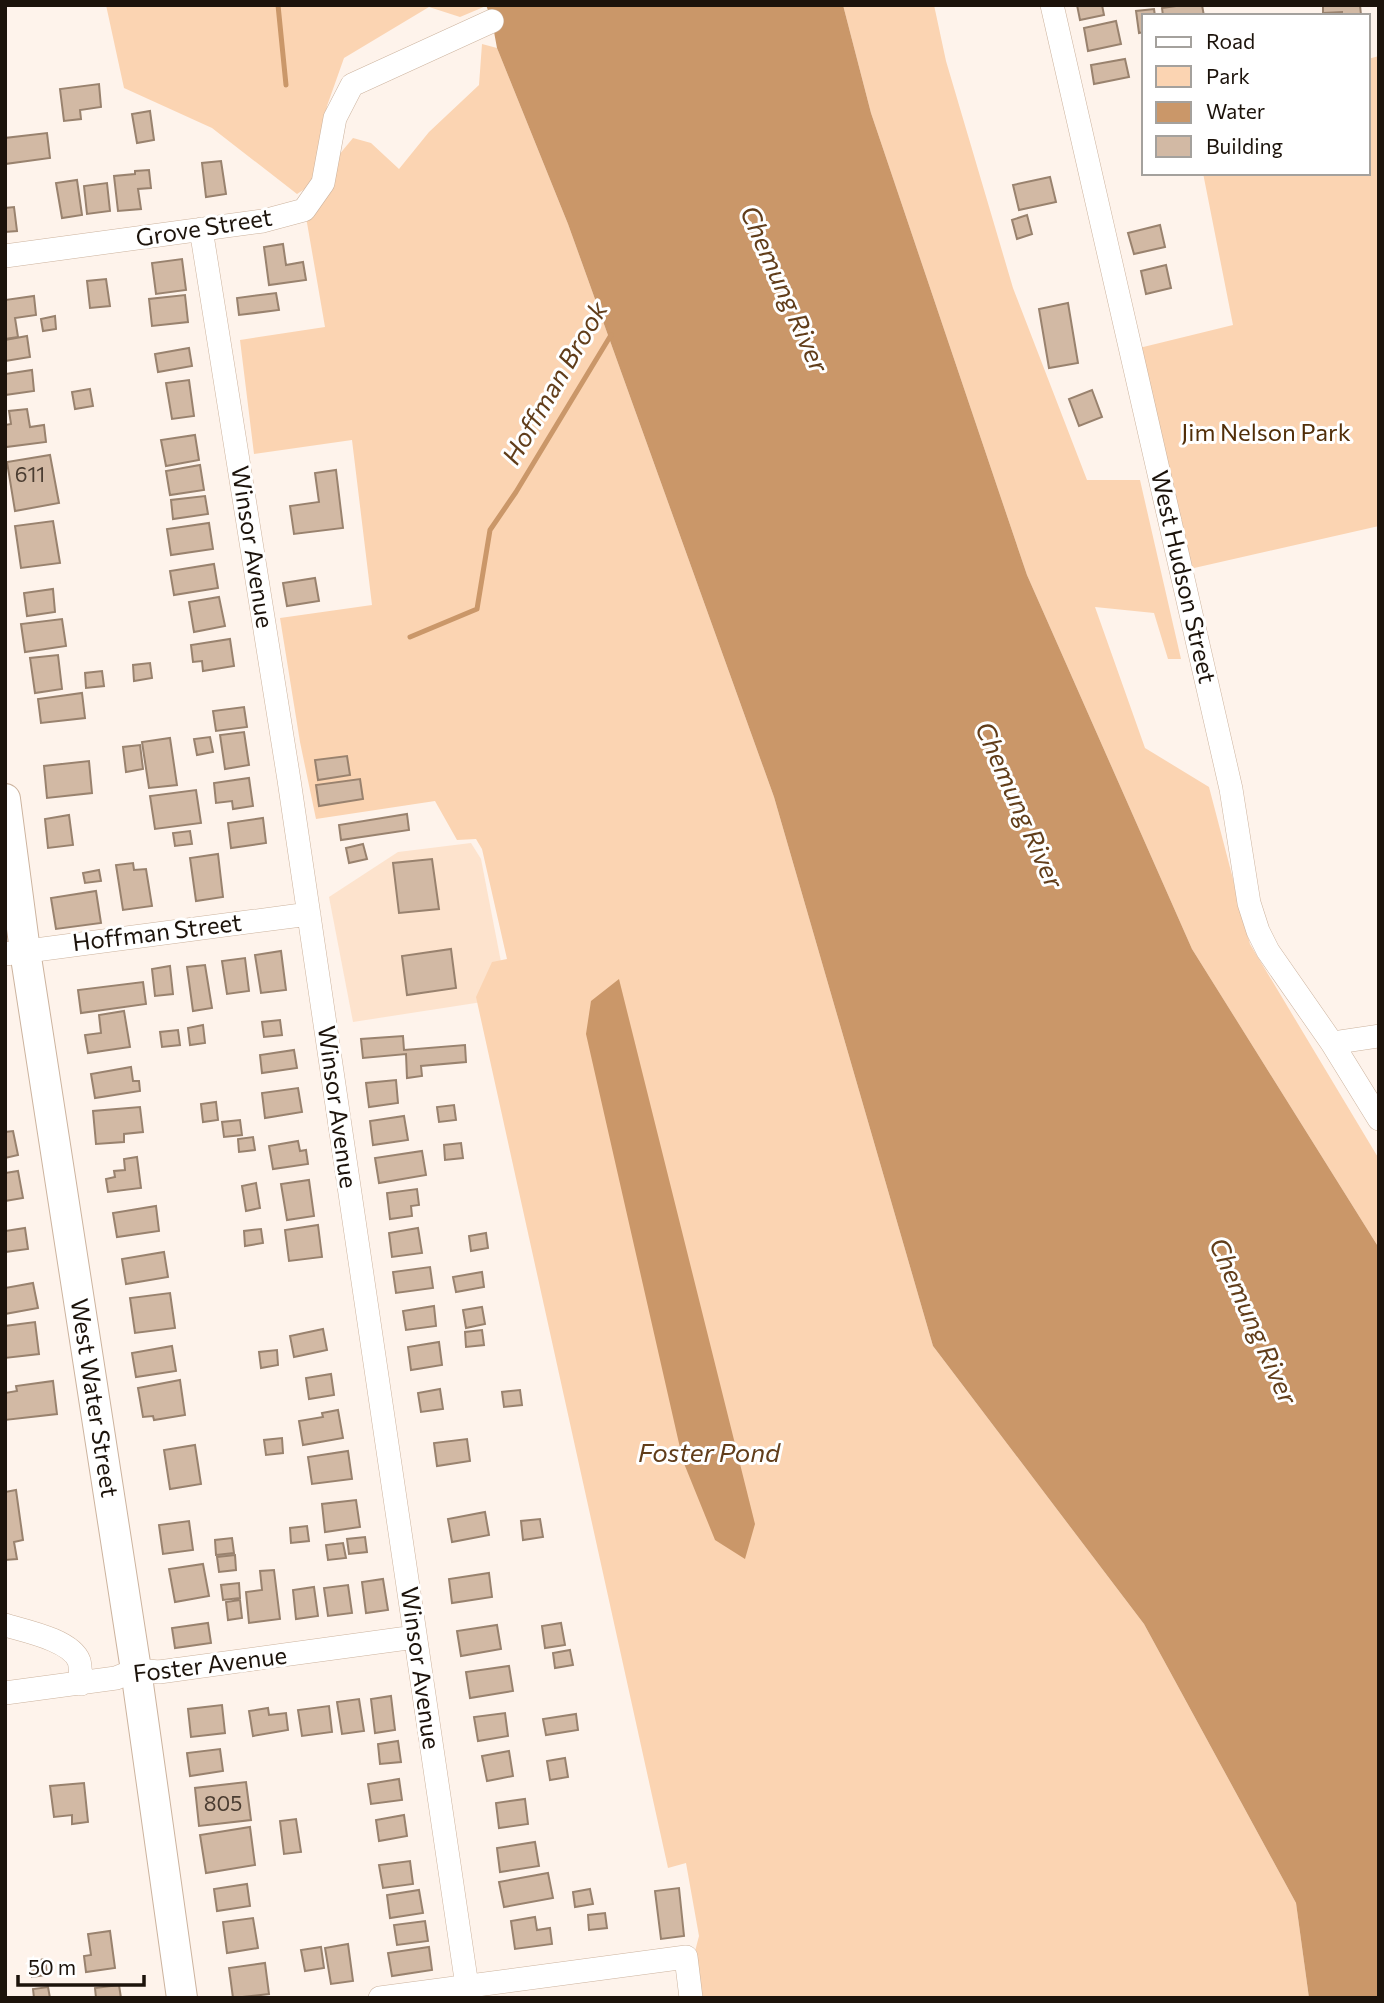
<svg xmlns="http://www.w3.org/2000/svg" width="1384" height="2003" font-family="Commissioner,sans-serif">
	<rect width="100%" height="100%" fill="#fef3eb"/>
	<path fill="#fde3cd" d="M471,843L481,859L508,998L353,1022L329,897L398,852Z"/>
	<path fill="#fbd4b2" d="M106,5H486V6L460,17L429,7L344,58L327,106L317,181L297,194L212,128L124,88Z
		M843,5H934L946,61L1013,288L1087,480H1140L1181,659H1168L1154,613L1095,607L1145,748L1209,787L1250,944L1379,1159V1248L1192,949L1027,575L871,113Z
		M482,44L497,48L568,224L774,797L933,1346L1144,1624L1296,1903L1309,1998H699L693,1959L699,1936L686,1863L668,1868L476,997L492,962L507,959L482,849L476,839L457,840L435,801L316,819L300,742L280,618L372,605L352,440L254,454L240,340L325,327L306,217L338,156L353,138L371,143L399,169L429,132L479,85Z
		M1379,56V526L1181,571L1131,350L1233,325L1203,173H1368V59Z"/>
	<path fill="#ca9769" d="M486,5H843L871,113L1027,575L1192,949L1379,1248V1998H1309L1296,1903L1144,1624L933,1346L774,797L568,224L497,48L492,21Z
		M619,979L755,1524L745,1559L715,1540L683,1461L586,1034L591,1001Z"/>
	<g fill="none" stroke-linecap="round" stroke-linejoin="round">
		<path stroke="#ca9769" stroke-width="5" d="M278,5L286,85
			M410,637L477,609L490,530L516,492L611,335"/>
	</g>
	<path fill="#d2b9a4" stroke="#99826e" stroke-width="2" d="M1077,5H1102L1104,15L1080,20Z
		M1183,5H1202L1204,16H1163L1162,8Z
		M1323,5H1360L1361,15L1342,16V12L1323,13Z
		M1154,9L1155,16H1144V32L1139,33L1136,11Z
		M1116,21L1121,44L1088,51L1084,28Z
		M1125,59L1129,77L1094,84L1091,65Z
		M99,84L101,107L80,110L81,119L64,121L60,89Z
		M150,111L154,140L137,143L132,114Z
		M47,133L50,158L5,164V138Z
		M221,161L226,194L206,197L202,163Z
		M149,170L151,188L138,189L141,209L118,211L114,176L135,174V171Z
		M1050,177L1056,202L1019,210L1013,185Z
		M77,180L82,215L62,218L56,183Z
		M107,183L110,211L87,214L84,186Z
		M14,207L17,231L5,232V208Z
		M1027,215L1032,234L1017,239L1012,220Z
		M1160,225L1165,247L1134,254L1128,233Z
		M283,244L286,265L303,262L306,280L269,285L264,247Z
		M182,259L186,290L156,294L152,263Z
		M1166,265L1171,288L1146,294L1141,271Z
		M106,279L110,306L90,308L87,281Z
		M276,293L279,310L239,315L237,298Z
		M185,295L188,322L152,326L149,299Z
		M34,296L36,315L15,318L18,337L5,339V300Z
		M1068,303L1078,363L1049,368L1039,309Z
		M55,316L56,329L43,331L41,319Z
		M27,336L30,357L5,361V340Z
		M189,348L192,366L158,372L155,354Z
		M32,370L34,391L5,395V374Z
		M189,380L194,416L172,419L166,383Z
		M90,389L93,406L75,409L72,392Z
		M1092,390L1102,417L1079,426L1069,399Z
		M27,409L30,427L44,425L46,442L6,447L5,425L11,424L9,411Z
		M195,435L199,460L166,466L161,440Z
		M50,455L59,503L15,511L7,462Z
		M200,465L204,490L170,495L166,471Z
		M336,470L343,528L294,534L290,506L319,502L315,473Z
		M205,496L208,514L173,519L171,500Z
		M53,521L60,563L21,568L15,526Z
		M209,523L213,549L171,555L167,529Z
		M214,564L218,588L174,595L170,571Z
		M315,578L319,601L287,606L283,583Z
		M53,589L55,612L27,616L24,593Z
		M219,597L225,626L194,632L189,602Z
		M62,619L66,646L25,652L21,624Z
		M230,639L234,666L203,671L202,661L193,662L191,645Z
		M58,655L62,689L35,693L30,658Z
		M150,663L152,678L134,681L133,665Z
		M102,671L104,686L86,688L85,673Z
		M82,693L85,718L41,723L38,699Z
		M244,707L247,727L216,731L213,711Z
		M244,732L249,765L225,769L220,735Z
		M210,737L213,752L197,755L194,739Z
		M170,738L177,785L149,788L142,742Z
		M140,745L143,769L126,772L123,747Z
		M347,756L350,775L318,780L315,760Z
		M89,761L92,793L47,798L44,766Z
		M249,778L253,806L233,809L232,801L216,803L214,783Z
		M360,779L363,799L319,806L316,785Z
		M196,790L201,823L155,829L150,796Z
		M407,814L409,830L341,840L339,825Z
		M69,815L73,845L48,848L45,819Z
		M263,818L266,843L231,848L228,823Z
		M190,831L192,844L175,846L173,833Z
		M363,844L367,859L349,863L346,848Z
		M218,854L223,897L196,901L190,858Z
		M432,859L439,909L399,913L393,863Z
		M133,863L134,870L146,869L152,906L123,910L116,865Z
		M99,870L101,881L85,883L83,873Z
		M96,891L101,923L56,929L51,898Z
		M451,949L456,988L407,995L402,956Z
		M281,951L286,990L261,993L255,955Z
		M245,958L249,991L227,994L222,961Z
		M205,965L212,1008L193,1011L187,967Z
		M170,966L173,994L155,996L152,969Z
		M143,982L146,1004L81,1013L78,990Z
		M124,1011L130,1047L88,1053L85,1035L101,1033L99,1015Z
		M280,1020L282,1035L264,1037L262,1022Z
		M203,1025L205,1043L190,1045L188,1028Z
		M178,1030L180,1045L162,1047L160,1032Z
		M403,1036L404,1050L465,1045L466,1062L421,1066L422,1076L407,1078L406,1054L363,1058L361,1039Z
		M294,1050L297,1068L262,1073L260,1055Z
		M131,1067L133,1081H139L140,1091L95,1098L91,1074Z
		M396,1080L398,1103L369,1107L366,1083Z
		M298,1088L302,1112L265,1118L262,1093Z
		M216,1102L218,1120L203,1122L201,1104Z
		M454,1105L456,1120L439,1122L437,1107Z
		M140,1107L143,1132L124,1134V1142L96,1144L93,1111Z
		M404,1116L408,1140L373,1145L370,1121Z
		M240,1120L242,1135L224,1137L222,1122Z
		M13,1131L18,1155L5,1158V1132Z
		M253,1137L255,1150L239,1152L238,1139Z
		M298,1141L300,1151L306,1150L308,1164L273,1169L269,1146Z
		M461,1143L463,1158L445,1160L444,1145Z
		M422,1151L426,1175L379,1183L375,1158Z
		M137,1157L141,1188L108,1192L106,1179L115,1177L114,1171L125,1170L124,1159Z
		M18,1171L23,1198L5,1201V1173Z
		M309,1180L314,1216L287,1220L281,1184Z
		M256,1183L260,1208L246,1211L242,1186Z
		M417,1189L419,1205L411,1206L412,1216L390,1219L387,1193Z
		M156,1206L159,1231L117,1237L113,1213Z
		M318,1225L322,1257L289,1261L285,1230Z
		M25,1228L28,1249L5,1252V1231Z
		M418,1228L422,1253L392,1257L389,1233Z
		M261,1229L263,1243L245,1246L244,1231Z
		M486,1233L488,1248L471,1251L469,1236Z
		M164,1252L168,1277L126,1284L122,1259Z
		M430,1267L433,1288L396,1293L393,1272Z
		M482,1272L484,1287L456,1292L453,1277Z
		M33,1283L38,1308L5,1314V1288Z
		M170,1293L175,1328L135,1333L130,1298Z
		M434,1306L436,1326L406,1330L403,1311Z
		M482,1307L485,1324L466,1328L463,1310Z
		M35,1322L39,1354L5,1358V1326Z
		M323,1329L327,1350L294,1357L290,1336Z
		M482,1330L484,1345L466,1347L465,1332Z
		M439,1342L442,1365L411,1370L408,1347Z
		M172,1346L176,1371L136,1377L132,1353Z
		M277,1350L278,1365L261,1368L259,1352Z
		M331,1374L334,1395L309,1399L306,1378Z
		M180,1380L185,1415L154,1420L153,1416L143,1417L138,1388Z
		M53,1381L57,1414L5,1420V1393L17,1391L16,1386Z
		M440,1389L443,1409L421,1412L418,1393Z
		M520,1390L522,1405L504,1407L502,1392Z
		M338,1410L343,1438L303,1445L299,1421L323,1417L322,1413Z
		M282,1438L283,1453L266,1455L264,1440Z
		M467,1439L470,1461L437,1466L434,1443Z
		M195,1445L201,1484L170,1489L164,1450Z
		M348,1451L352,1479L312,1484L308,1457Z
		M16,1490L23,1540L14,1542L17,1559L5,1560V1492Z
		M356,1500L360,1527L325,1532L322,1504Z
		M485,1512L489,1535L452,1542L448,1519Z
		M540,1519L543,1537L523,1540L521,1521Z
		M189,1521L193,1550L163,1554L159,1525Z
		M307,1526L309,1541L291,1543L290,1528Z
		M365,1537L367,1552L349,1554L347,1539Z
		M232,1538L234,1553L216,1555L215,1540Z
		M343,1543L346,1558L328,1560L326,1545Z
		M235,1555L236,1570L219,1572L217,1557Z
		M203,1564L209,1596L175,1602L169,1569Z
		M274,1570L280,1619L249,1623L246,1592L262,1590L260,1571Z
		M489,1573L492,1597L452,1603L449,1579Z
		M383,1579L388,1610L366,1613L362,1582Z
		M239,1583L240,1598L223,1600L221,1585Z
		M348,1585L352,1613L328,1616L324,1588Z
		M314,1587L318,1616L296,1619L293,1590Z
		M240,1600L242,1618L228,1620L226,1602Z
		M208,1623L211,1643L175,1648L172,1628Z
		M561,1623L565,1645L545,1648L542,1626Z
		M497,1625L501,1649L461,1656L457,1631Z
		M570,1650L573,1665L555,1668L553,1653Z
		M509,1666L513,1691L470,1698L466,1672Z
		M391,1696L395,1730L375,1733L371,1699Z
		M359,1699L364,1731L342,1734L337,1702Z
		M222,1705L225,1733L191,1737L188,1709Z
		M329,1706L332,1732L302,1736L298,1710Z
		M268,1708L269,1715L286,1713L288,1730L253,1736L249,1711Z
		M505,1713L508,1736L478,1741L474,1717Z
		M576,1714L578,1730L546,1735L543,1719Z
		M398,1741L401,1762L380,1764L378,1744Z
		M220,1749L223,1771L190,1776L187,1753Z
		M509,1751L513,1776L487,1781L482,1756Z
		M565,1758L568,1777L550,1780L547,1761Z
		M399,1779L402,1800L371,1804L368,1784Z
		M246,1782L251,1820L199,1826L195,1788Z
		M84,1783L88,1822L72,1824V1815L54,1817L50,1786Z
		M525,1799L528,1824L499,1828L496,1803Z
		M404,1815L407,1836L379,1841L376,1820Z
		M296,1819L301,1852L284,1854L280,1821Z
		M250,1827L255,1865L206,1873L200,1835Z
		M535,1842L539,1866L500,1872L497,1848Z
		M410,1861L413,1884L383,1888L379,1865Z
		M548,1873L553,1898L504,1907L499,1882Z
		M247,1884L250,1906L217,1911L214,1889Z
		M679,1888L684,1936L661,1939L655,1891Z
		M590,1889L593,1904L575,1907L573,1892Z
		M419,1890L423,1913L390,1918L387,1895Z
		M605,1913L607,1928L589,1930L588,1915Z
		M535,1917L537,1930L550,1928L552,1944L515,1949L511,1921Z
		M253,1918L258,1948L227,1953L223,1922Z
		M425,1921L428,1941L397,1945L394,1925Z
		M110,1931L115,1968L86,1972L84,1956L91,1955L88,1934Z
		M348,1944L353,1981L331,1984L325,1948Z
		M321,1947L324,1968L305,1971L301,1950Z
		M429,1947L432,1970L392,1976L388,1953Z
		M45,1959L47,1975L32,1977L30,1961Z
		M265,1963L269,1994L233,1998L229,1968Z
		M119,1985L121,1998H96L95,1988Z
		M48,1987L50,1998H34L33,1989Z"/>
	<g fill="none" stroke-linecap="round" stroke-linejoin="round">
		<g stroke="#ccb39e" stroke-width="24">
			<path id="minor" d="M1052,5L1231,789L1249,903L1258,931L1268,951L1332,1043L1379,1119
				M201,229L289,780L467,1986
				M5,256L263,221L304,210L323,183L335,118L352,85L492,21
				M5,954L309,914
				M1332,1043L1379,1036
				M5,1625C25,1631 71,1640 79,1661C81,1667 80,1677 81,1684
				M5,1693L116,1678L136,1670L159,1672L415,1637
				M380,1998L686,1957L691,1998"/>
		</g>
		<g stroke="#ccb39e" stroke-width="32">
			<path id="major" d="M5,799L25,951L136,1670L182,1998"/>
		</g>
		<use href="#minor" stroke="#fff" stroke-width="23"/>
		<use href="#major" stroke="#fff" stroke-width="30"/>
	</g>
	<g text-anchor="middle" stroke-width="6" stroke-linejoin="round" paint-order="stroke">
		<g font-size="21" fill="#4a3c31">
			<text x="30" y="482">611</text>
			<text x="223" y="1811">805</text>
		</g>
		<g font-size="24" fill="#1c130b" stroke="#fff">
			<text transform="translate(204 228) rotate(-9)" y="8">Grove Street</text>
			<text transform="translate(252 547) rotate(81)" y="8">Winsor Avenue</text>
			<text transform="translate(1183 577) rotate(77)" y="8">West Hudson Street</text>
			<text transform="translate(157 933) rotate(-7)" y="8">Hoffman Street</text>
			<text transform="translate(337 1107) rotate(82)" y="8">Winsor Avenue</text>
			<text transform="translate(94 1398) rotate(81)" y="8">West Water Street</text>
			<text transform="translate(210 1665) rotate(-7)" y="8">Foster Avenue</text>
			<text transform="translate(420 1668) rotate(82)" y="8">Winsor Avenue</text>
		</g>
		<g font-size="24" fill="#512e08" stroke="#fff">
			<text x="1266" y="441">Jim Nelson Park</text>
		</g>
		<g font-size="26" font-style="italic" fill="#613d1a" stroke="#fff">
			<text transform="translate(784 289) rotate(66)" y="9">Chemung River</text>
			<text transform="translate(555 383) rotate(-60)" y="9">Hoffman Brook</text>
			<text transform="translate(1019 805) rotate(66)" y="9">Chemung River</text>
			<text transform="translate(1253 1321) rotate(66)" y="9">Chemung River</text>
			<text x="709" y="1462">Foster Pond</text>
		</g>
	</g>
	<rect width="1384" height="2003" fill="none" stroke="#1c130b" stroke-width="14"/>
	<rect x="1142" y="14" width="228" height="161" fill="#ffffff" stroke="#a4a19d" stroke-width="2"/>
	<rect x="1156" y="37" width="35" height="10" fill="#ffffff" stroke="#a4a19d" stroke-width="2"/>
	<text x="1206" y="49" font-size="21" fill="#1c130b">Road</text>
	<rect x="1156" y="66" width="35" height="21" fill="#fbd4b2" stroke="#a4a19d" stroke-width="2"/>
	<text x="1206" y="84" font-size="21" fill="#1c130b">Park</text>
	<rect x="1156" y="102" width="35" height="21" fill="#ca9769" stroke="#a4a19d" stroke-width="2"/>
	<text x="1206" y="119" font-size="21" fill="#1c130b">Water</text>
	<rect x="1156" y="136" width="35" height="21" fill="#d2b9a4" stroke="#a4a19d" stroke-width="2"/>
	<text x="1206" y="154" font-size="21" fill="#1c130b">Building</text>
	<path d="M18 1975v10h126v-10" fill="none" stroke="#1c130b" stroke-width="3.5"/>
	<text x="28" y="1975" font-size="21" fill="#1c130b" stroke="#ffffff" stroke-width="5" paint-order="stroke">50 m</text>
</svg>
